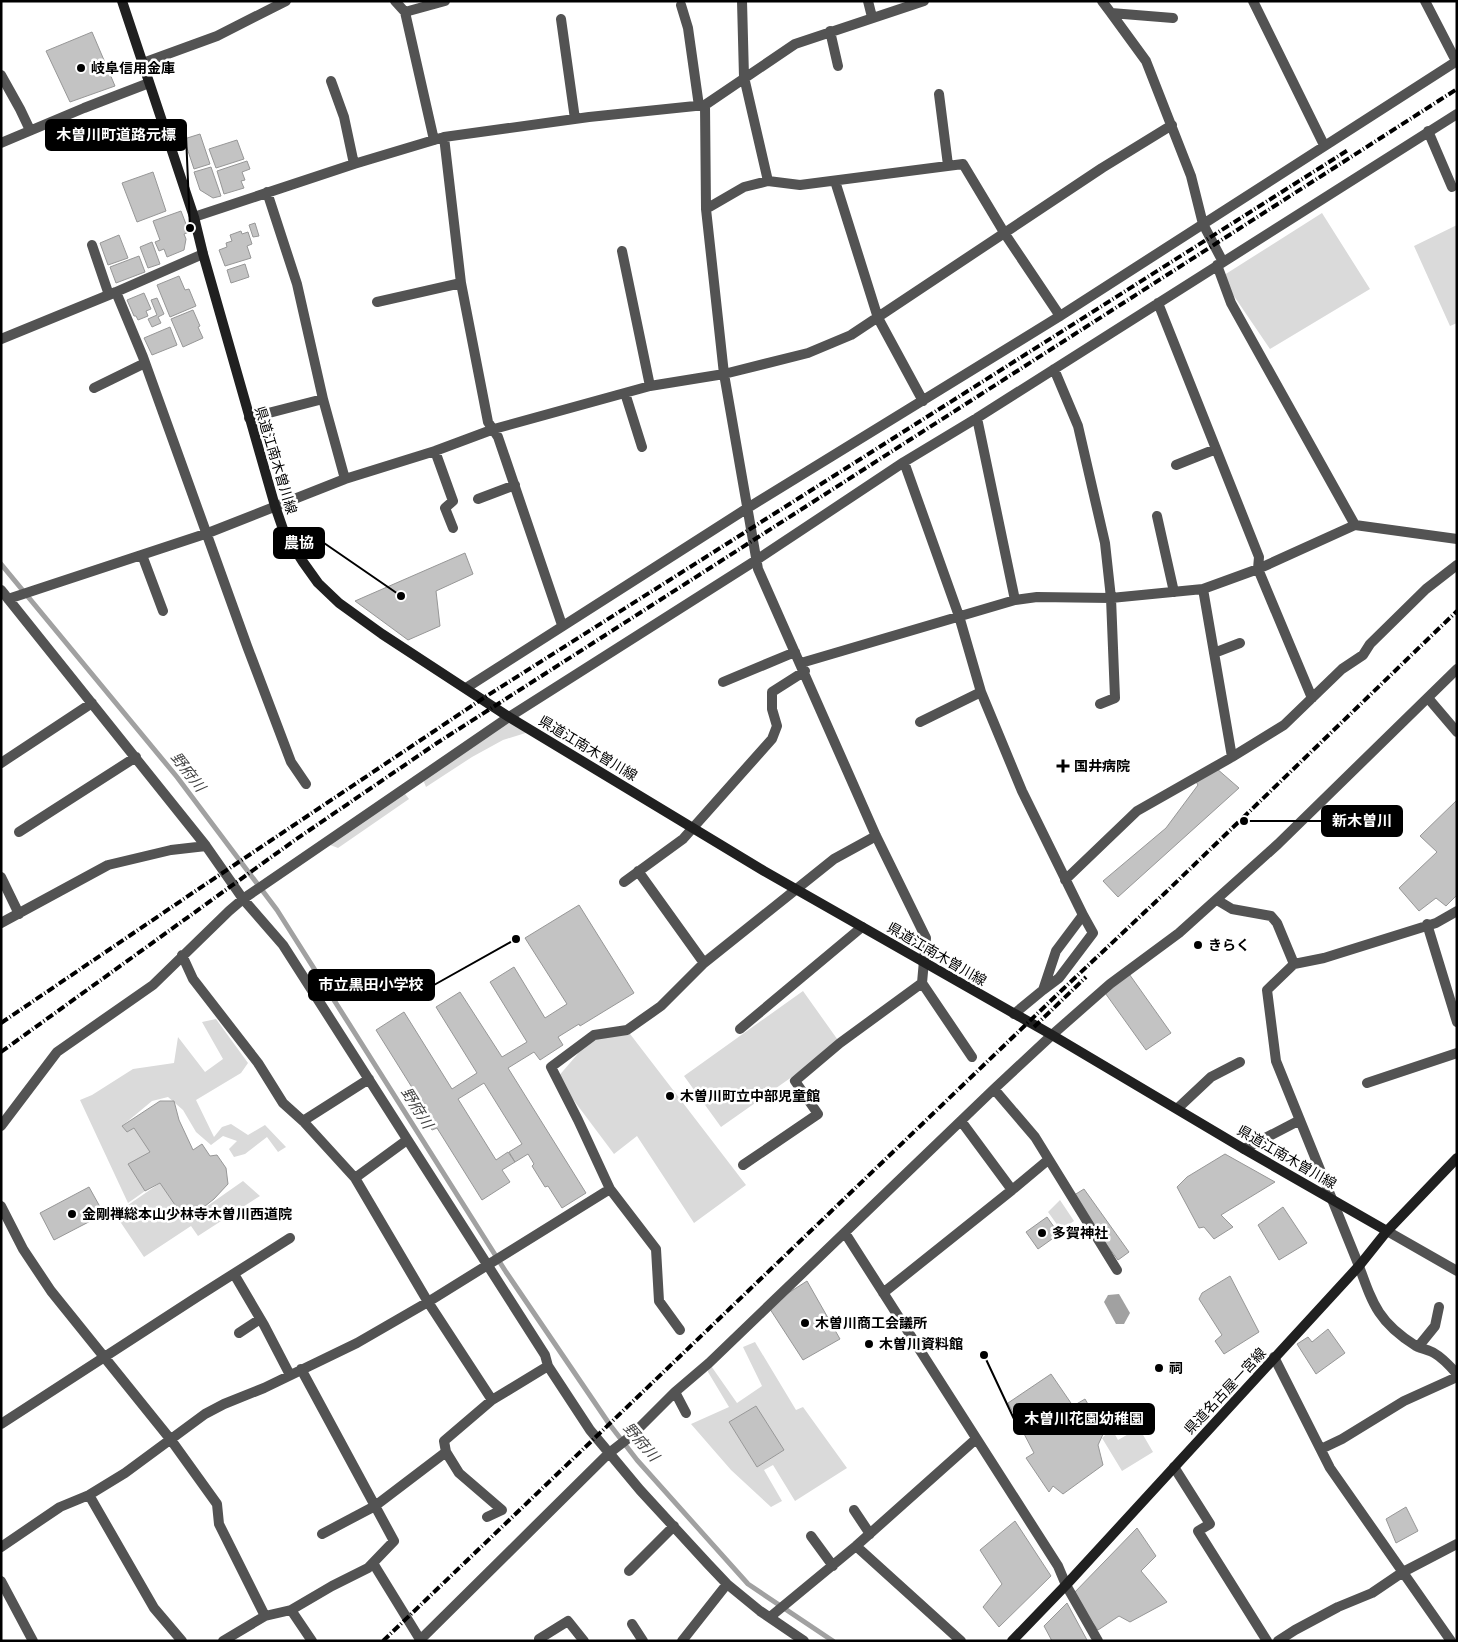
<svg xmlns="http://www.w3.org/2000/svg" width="1458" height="1642" font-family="Mulish,'Noto Sans JP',sans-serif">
	<rect width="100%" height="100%" fill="#fff"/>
	<path fill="#dadada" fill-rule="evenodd" d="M1322,213L1370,289L1270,349L1221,277Z
		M1457,225V323L1450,326L1414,246Z
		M509,717L532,731L503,740L472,757L426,787L422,777Z
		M402,790L409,799L338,848L325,843Z
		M803,991L840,1043L721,1127L684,1076Z
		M216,1019L248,1063L241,1073L196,1100L214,1137L222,1127L231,1124L248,1135L265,1125L286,1147L278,1152L267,1137L245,1154L234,1157L229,1149L237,1141L223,1136L211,1145L196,1132L183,1110L168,1097L152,1101L122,1126L127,1132L134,1128L150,1152L129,1164L145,1191L128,1203L80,1100L92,1095L133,1069L174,1063L178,1037L205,1072L223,1059L202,1022Z
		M627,1030L746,1185L694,1223L637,1136L614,1154L557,1078L594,1035Z
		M243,1181L260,1196L198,1236L191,1226L144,1257L115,1214L160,1183L186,1221Z
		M1060,1200L1074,1221L1061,1230L1048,1212Z
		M755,1342L796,1410L803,1407L847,1468L795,1501L773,1465L764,1470L782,1501L771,1507L731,1470L691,1424L729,1407L708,1372L709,1363L737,1403L762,1386L743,1347ZM756,1406L783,1450L757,1467L729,1422Z
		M1139,1428L1153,1452L1122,1471L1102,1438L1112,1429L1118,1440Z"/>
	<path fill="#a1a1a1" d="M1119,1294L1130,1313L1124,1324H1116L1104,1302L1108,1295Z"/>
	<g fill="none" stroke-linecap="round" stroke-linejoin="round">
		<path stroke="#a1a1a1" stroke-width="5" d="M1,564L177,777L277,910L506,1272L610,1425L637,1460L748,1584L833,1641"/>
	</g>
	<path fill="#c3c3c3" stroke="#979797" d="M92,32L115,86L70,102L46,51Z
		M200,134L210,164L194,169L184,139Z
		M237,140L244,159L216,168L209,149Z
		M247,161L250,169L242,172L245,180L241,181L244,188L224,194L217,171Z
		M211,167L221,196L213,198L200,190L194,172Z
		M153,172L166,211L137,222L122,183Z
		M181,211L189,232L184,234L186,239L184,250L167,257L164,249L159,251L155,242L160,240L153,221Z
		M255,223L259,236L253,237L249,225Z
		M241,231L242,234L248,232L252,244L247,246L251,258L225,266L219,250L227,247L226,243L232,241L230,235Z
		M119,235L128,258L108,265L100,243Z
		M152,242L160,264L148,268L140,247Z
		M139,256L145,272L116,283L110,267Z
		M245,264L249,277L231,283L227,270Z
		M179,276L185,290L189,289L196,306L170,317L157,285Z
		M144,293L151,309L146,311L148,316L138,320L136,316H134L127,300Z
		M157,298L164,314L158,317L161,323L152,327L148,319L157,315L151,300Z
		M193,310L200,326L198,327L203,338L183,347L171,319Z
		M170,327L177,345L152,355L144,338Z
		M465,553L473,574L436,591L440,626L408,640L355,601Z
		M1216,768L1239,788L1118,897L1103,881L1166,828L1198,785L1195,780Z
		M1457,800V895L1446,906L1436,898L1419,911L1399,888L1437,852L1420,836Z
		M579,905L634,993L580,1026L579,1024L558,1037L563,1045L540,1060L534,1052L508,1068L586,1193L562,1208L548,1186L545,1187L532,1166L534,1164L528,1154L515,1162L509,1152L522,1144L484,1083L458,1099L496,1160L508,1152L515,1162L502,1170L510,1182L482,1200L437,1128L432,1130L418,1108L423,1105L376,1030L404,1012L452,1089L477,1073L436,1007L460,992L502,1057L527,1042L490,982L514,967L545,1018L567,1004L525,938Z
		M1127,971L1171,1033L1146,1050L1103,990Z
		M160,1101H174L179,1120L193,1150L202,1144L210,1156L217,1155L226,1168L228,1184L214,1199L186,1221L160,1183L145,1191L128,1164L150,1152L134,1128L127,1132L122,1126Z
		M1225,1154L1275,1182L1221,1215L1233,1227L1214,1239L1204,1227L1199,1228L1177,1187L1187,1177Z
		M89,1187L104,1214L54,1240L40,1213Z
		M1084,1189L1129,1252L1118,1260L1071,1197Z
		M1283,1207L1307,1243L1279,1260L1258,1225Z
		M1047,1217L1059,1234L1038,1249L1026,1232Z
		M1230,1276L1259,1332L1224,1354L1215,1341L1222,1335L1199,1299L1202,1293Z
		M807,1281L840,1339L803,1360L768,1306Z
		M1328,1329L1345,1353L1316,1374L1297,1344L1308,1337L1312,1342Z
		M1051,1374L1073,1406L1085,1399L1104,1432L1098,1445L1103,1465L1063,1494L1053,1486L1049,1492L1026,1458L1034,1453L1008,1403Z
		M756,1406L784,1450L757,1467L729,1422Z
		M1406,1507L1418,1531L1396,1543L1386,1519Z
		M1015,1521L1051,1576L999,1627L983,1607L1002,1584L980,1550Z
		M1137,1528L1156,1556L1141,1571L1167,1602L1130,1622L1119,1616L1098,1630L1072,1595Z
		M1067,1603L1087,1640L1085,1641H1052L1044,1626Z"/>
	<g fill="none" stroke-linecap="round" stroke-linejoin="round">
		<path stroke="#535353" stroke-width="10" d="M395,1L405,12L434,140
			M742,1L744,77L768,181
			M868,1L872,17
			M1102,1L1111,13L1173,18
			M1253,1L1324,145
			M1425,1L1456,61
			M681,5L688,28L699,106
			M405,12L445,1
			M1111,13L1146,61L1191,176L1203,224L1223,262
			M561,19L575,119
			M830,31L838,66
			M143,63L217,36L286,1
			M1,75L20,109L30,130
			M331,81L344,117L354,164
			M939,94L948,165
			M705,105L706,209L724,374L758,569L876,836L926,938L922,983L972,1057
			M1428,131L1452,187
			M444,137L461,283L488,422L498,437L562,625
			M1,143L84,108L149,83
			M835,181L878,318L923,401
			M267,192L297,284L323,399L345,479
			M706,209L744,187L768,181L800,185L963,164L1005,234L1060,316
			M194,217L354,164L444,137L589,117L705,105L795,44L924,1
			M92,245L109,295
			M622,251L650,386
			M1217,265L1231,303L1355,525L1457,539
			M116,292L143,357L247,646L291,762L306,784
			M377,302L461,283
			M1158,303L1259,557L1258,569L1312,698
			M1,339L116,292L203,254
			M1054,369L1078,426L1105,543L1111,598L1115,698L1100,704
			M94,388L145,363
			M625,393L642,447
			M249,418L323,399
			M977,418L1015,600
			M435,451L453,501L445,508L453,528
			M904,462L959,616L981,692L1022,791L1083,915L1056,951L1043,990L1014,1014
			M1176,465L1216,449
			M478,499L515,485
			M1157,516L1174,592
			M142,555L163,611
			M1203,589L1232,757
			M1,590L206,846L243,899L283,945L545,1355L548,1366L590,1430L640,1490L708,1564L727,1584L760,1611L804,1641
			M8,599L208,533L345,479L435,451L494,429L650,386L724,374L808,353L851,335L1102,168L1172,125
			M1214,653L1240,643
			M801,663L1015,600L1037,597L1111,598L1203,589L1258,569L1355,525
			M723,682L795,652
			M466,688L746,509L1060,316L1457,61
			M1428,698L1457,732
			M920,722L981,692
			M1,763L92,703
			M19,832L136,757
			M638,871L704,963
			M1,877L19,914
			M1065,880L1137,811L1232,757L1284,725L1342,669L1363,655L1370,644L1426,589L1457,565
			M624,882L683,839L772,739L777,726L772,709V692L805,671
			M1217,900L1232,909L1271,916L1277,923L1294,964
			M1457,911L1436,923L1324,958L1294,964L1267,990L1276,1061L1359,1266C1373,1305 1379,1323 1416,1346C1422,1349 1429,1350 1434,1353C1443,1358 1450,1366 1457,1374
			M1,923L108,865L171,850L206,846
			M1427,924L1457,1022
			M182,955L193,979L258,1063L283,1103L303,1121L355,1178L428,1302L492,1400
			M1043,990L1059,978L1093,933L1083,915
			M740,1029L862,927
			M1367,1083L1457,1053
			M994,1089L1035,1137L1117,1270
			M1178,1108L1211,1077L1240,1062
			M303,1121L369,1079
			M1,1126L57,1052L153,985L229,911L243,899L509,717L758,559L904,462L977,418L1457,114
			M1244,1149L1300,1120
			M743,1165L818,1114L795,1081L840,1043L922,983
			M355,1178L407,1140
			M1012,1190L1048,1160
			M1,1206L23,1249L51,1291L171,1440L217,1504L219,1524L265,1616
			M845,1233L1058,1566L1066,1585L1098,1641
			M234,1274L264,1325L290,1375
			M883,1293L1012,1190L961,1121
			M680,1330L659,1301L656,1249L610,1189L578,1120L551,1067L594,1035L627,1030L661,1006L704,963L834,859L876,836
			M239,1333L260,1319
			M1418,1347L1435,1326L1439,1307
			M1274,1357L1330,1468L1451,1641
			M675,1392L686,1413
			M1,1424L197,1297L290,1238
			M1321,1449L1342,1439L1404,1401L1457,1377
			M446,1452L459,1473L502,1510L487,1517
			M1174,1467L1210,1524L1198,1531L1267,1641
			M89,1495L154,1608L182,1641
			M854,1510L870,1534
			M322,1534L375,1506L446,1452L444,1441L492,1400L548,1366
			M811,1536L833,1566
			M856,1546L961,1641
			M1,1547L60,1507L89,1495L125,1473L205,1414L224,1404L264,1388L357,1343L428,1302L610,1189
			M373,1563L421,1641
			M629,1571L674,1526
			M1,1581L33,1641
			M291,1610L312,1641
			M770,1617L856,1546L976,1439
			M632,1624L643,1641
			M539,1639L568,1621L584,1641
			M223,1641L265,1616L291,1610L332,1586L368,1568L394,1541L301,1369
			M419,1641L608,1454L631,1436L675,1392L709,1363L994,1089L1052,1035L1110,984L1179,933L1278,844L1457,669
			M682,1641L727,1584
			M1278,1641L1295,1630L1338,1607L1372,1593L1403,1572L1457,1544"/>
		<path stroke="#535353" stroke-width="10" d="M1387,1231L1457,1271"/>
		<path stroke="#202020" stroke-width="10" d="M122,1L194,217L203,254L275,506L284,532L303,562L318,583L339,603L382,634L509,717L764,871L1052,1035L1244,1149L1387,1231
			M1012,1641L1066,1585L1359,1266L1387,1231L1457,1158"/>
		<path stroke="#000" stroke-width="4" stroke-dasharray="8 2.5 1 2.5" stroke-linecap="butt" d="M1,1023L194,892L485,697L1348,150
			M1034,1027L1086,977
			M1,1052L295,840L437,743L1457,89
			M383,1641L1062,990L1165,893L1457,611"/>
	</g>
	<g fill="#000" stroke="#fff" stroke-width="2">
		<circle cx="81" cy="68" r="5"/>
		<path d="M1060.5 758.5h5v5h5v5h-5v5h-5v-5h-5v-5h5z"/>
		<circle cx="1198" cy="945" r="5"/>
		<circle cx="670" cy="1096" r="5"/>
		<circle cx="72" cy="1214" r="5"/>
		<circle cx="1042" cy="1233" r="5"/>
		<circle cx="805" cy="1323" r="5"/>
		<circle cx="869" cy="1344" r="5"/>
		<circle cx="1159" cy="1368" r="5"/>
	</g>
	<g text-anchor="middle" stroke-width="5" stroke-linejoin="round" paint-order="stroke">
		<g font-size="14" font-weight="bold" fill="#000" stroke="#fff" text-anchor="start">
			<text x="91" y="73">岐阜信用金庫</text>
			<text x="1074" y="771">国井病院</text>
			<text x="1208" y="950">きらく</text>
			<text x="680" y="1101">木曽川町立中部児童館</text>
			<text x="82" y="1219">金剛禅総本山少林寺木曽川西道院</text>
			<text x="1052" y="1238">多賀神社</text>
			<text x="815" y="1328">木曽川商工会議所</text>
			<text x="879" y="1349">木曽川資料館</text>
			<text x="1169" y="1373">祠</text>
		</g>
		<g font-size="14" fill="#000" stroke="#fff">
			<text transform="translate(276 460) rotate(73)" y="5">県道江南木曽川線</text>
			<text transform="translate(588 748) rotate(31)" y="5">県道江南木曽川線</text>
			<text transform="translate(937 954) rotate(30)" y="5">県道江南木曽川線</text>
			<text transform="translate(1287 1157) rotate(30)" y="5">県道江南木曽川線</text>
			<text transform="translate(1225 1391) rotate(-47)" y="5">県道名古屋一宮線</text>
		</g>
		<g font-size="15" font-style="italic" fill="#424242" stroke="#fff">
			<text transform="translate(188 772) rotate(52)" y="5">野府川</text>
			<text transform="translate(417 1108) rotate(58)" y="5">野府川</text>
			<text transform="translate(641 1442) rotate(49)" y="5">野府川</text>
		</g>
	</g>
	<path fill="none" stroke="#000" stroke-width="2" d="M190 228L186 135M401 596L324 543M1244 821L1322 821M516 939L434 985M984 1355L1014 1419"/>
	<g fill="#000" stroke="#fff" stroke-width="2">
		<circle cx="190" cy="228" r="5"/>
		<circle cx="401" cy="596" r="5"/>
		<circle cx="1244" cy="821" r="5"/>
		<circle cx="516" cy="939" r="5"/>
		<circle cx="984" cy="1355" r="5"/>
	</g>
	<g fill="#000" stroke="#000" stroke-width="2">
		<rect x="46" y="120" width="140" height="30" rx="5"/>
		<rect x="274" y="528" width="50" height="30" rx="5"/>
		<rect x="1322" y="806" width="80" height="30" rx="5"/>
		<rect x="309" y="970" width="125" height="30" rx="5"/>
		<rect x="1014" y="1404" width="140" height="30" rx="5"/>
	</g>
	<g font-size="15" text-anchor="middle" font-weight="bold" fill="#fff">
		<text x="116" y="140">木曽川町道路元標</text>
		<text x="299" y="548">農協</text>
		<text x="1362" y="826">新木曽川</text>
		<text x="371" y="990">市立黒田小学校</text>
		<text x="1084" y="1424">木曽川花園幼稚園</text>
	</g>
	<rect width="1458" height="1642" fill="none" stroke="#000000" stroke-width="5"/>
</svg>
